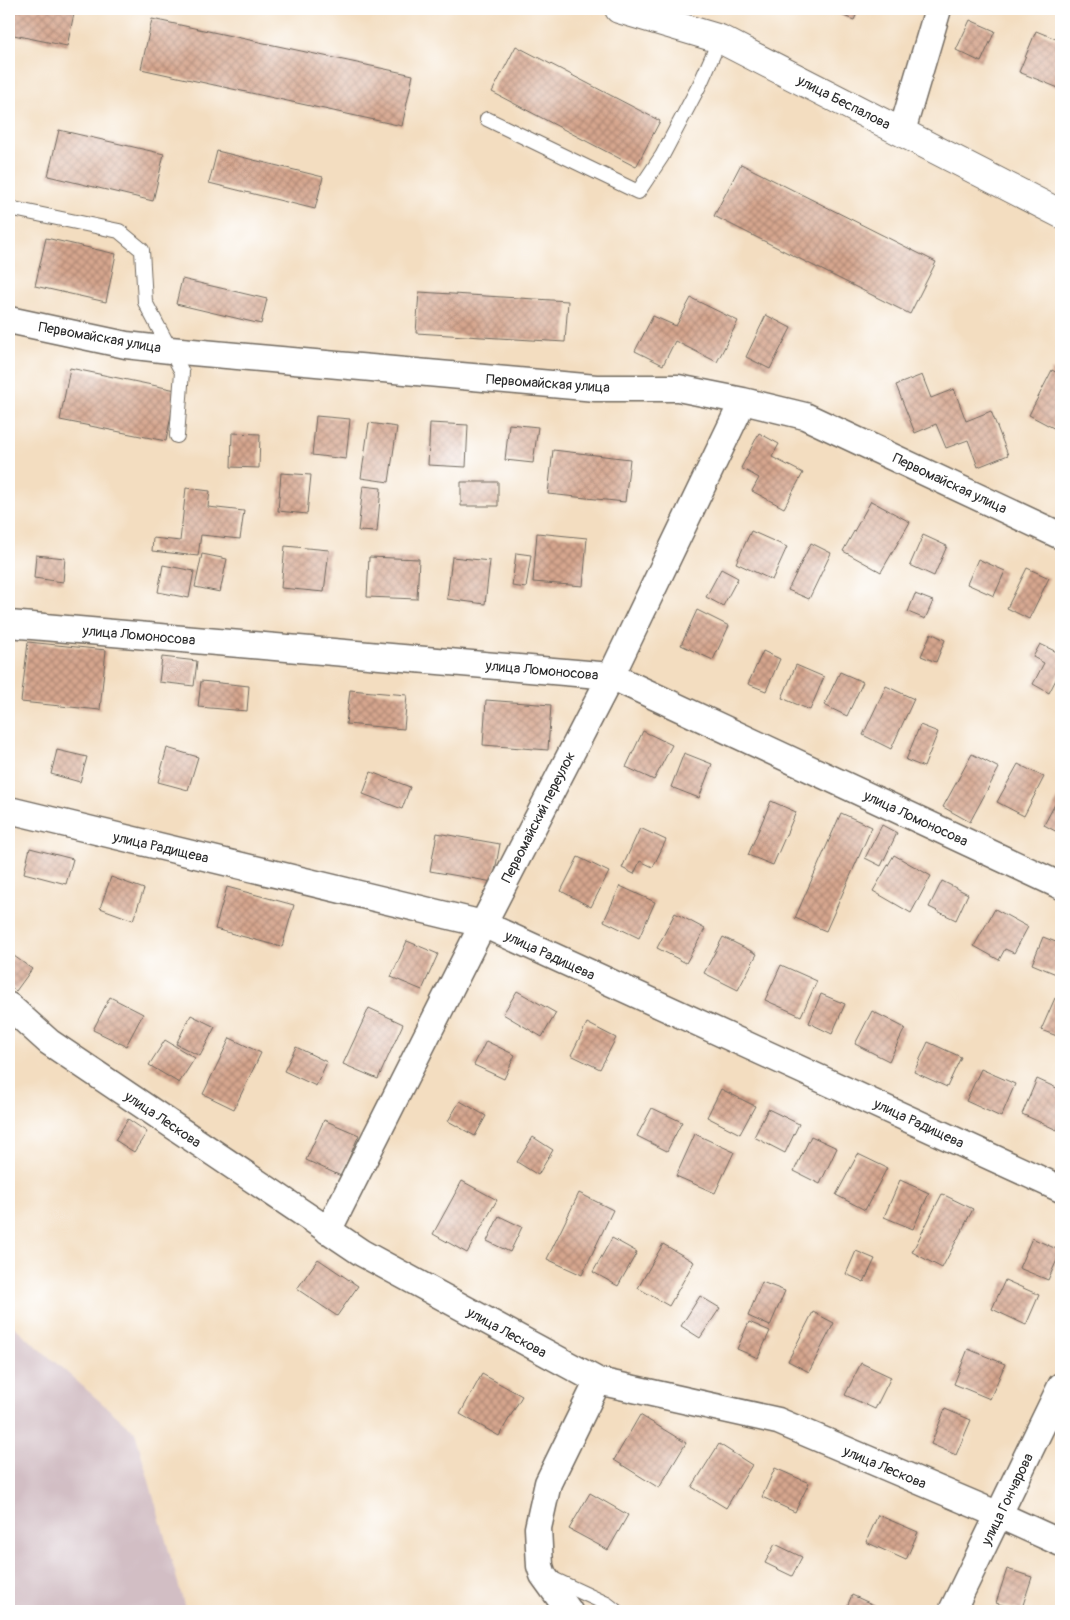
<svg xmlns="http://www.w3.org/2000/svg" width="1070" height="1620" font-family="Pangolin,sans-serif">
	<defs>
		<pattern id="building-cross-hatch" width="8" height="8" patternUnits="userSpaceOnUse" patternTransform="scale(1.25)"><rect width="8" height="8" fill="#d6a68e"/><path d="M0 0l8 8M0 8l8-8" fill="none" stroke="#ae8774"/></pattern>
	</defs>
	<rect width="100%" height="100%" fill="#fff"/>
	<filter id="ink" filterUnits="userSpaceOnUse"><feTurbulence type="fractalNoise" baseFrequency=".02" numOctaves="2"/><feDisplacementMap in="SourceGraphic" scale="10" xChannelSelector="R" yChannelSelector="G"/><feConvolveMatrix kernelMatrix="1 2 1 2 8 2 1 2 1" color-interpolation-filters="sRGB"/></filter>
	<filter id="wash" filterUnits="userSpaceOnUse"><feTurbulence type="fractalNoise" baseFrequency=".0096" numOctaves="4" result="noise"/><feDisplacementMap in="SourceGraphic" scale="20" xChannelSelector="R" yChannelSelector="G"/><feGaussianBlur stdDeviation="1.12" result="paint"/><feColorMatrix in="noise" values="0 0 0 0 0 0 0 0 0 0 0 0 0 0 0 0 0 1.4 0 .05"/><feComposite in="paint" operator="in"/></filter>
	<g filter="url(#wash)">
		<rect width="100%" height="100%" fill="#f3ddc0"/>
		<path fill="#d2bec4" d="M9,1322L135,1432L186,1611H9Z"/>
		<g id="blocks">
			<path fill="url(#building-cross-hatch)" d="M9,9H75L67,46L9,34Z
				M825,9H859L854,20Z
				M152,19L413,75L402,126L141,69Z
				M970,20L995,31L981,62L956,50Z
				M1036,31L1061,41V89L1019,72Z
				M516,46L660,121L636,167L492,92Z
				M59,130L164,154L153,201L48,176Z
				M217,151L323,177L315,209L209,183Z
				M741,164L936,262L910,314L714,216Z
				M46,238L116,254L106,302L35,286Z
				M182,279L267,299L261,324L176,304Z
				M419,292L568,301L565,342L416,333Z
				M691,298L738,321L717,362L675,341L663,365L635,351L653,316L676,326Z
				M766,315L791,328L770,369L746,357Z
				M70,368L176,390L166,441L60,420Z
				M1052,370L1061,375V432L1029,415Z
				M922,375L931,398L954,389L966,421L991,411L1008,455L978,467L968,440L946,448L936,424L915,433L896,385Z
				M316,416L350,419L346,459L312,455Z
				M369,423L397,427L389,482L361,478Z
				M430,423L468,425L466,467L428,465Z
				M509,424L538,427L533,463L505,460Z
				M232,433L260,434L259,468L231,467Z
				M759,433L779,444L772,457L803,473L784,508L752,491L759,478L741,468Z
				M553,450L630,459L625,502L548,494Z
				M281,473L311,475L307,514L278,511Z
				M461,482H498V506H461Z
				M363,486L381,488L377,532L358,531Z
				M186,488L210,491L208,507L244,511L240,539L201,535L198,556L152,551L153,538L180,541Z
				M871,501L910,522L881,572L843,551Z
				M751,531L787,547L772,580L736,563Z
				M537,533L587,538L583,586L533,582Z
				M923,535L947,546L934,576L910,565Z
				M811,543L831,553L809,599L788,590Z
				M285,546L329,550L324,592L281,588Z
				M516,553L531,555L526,588L512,586Z
				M202,554L227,559L220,592L195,587Z
				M36,555L65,558L63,582L34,578Z
				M369,557L419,559L417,599L367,597Z
				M452,557L490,561L485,604L447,599Z
				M978,559L1005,571L994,596L967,584Z
				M163,565L194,571L189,598L158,592Z
				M1027,568L1049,578L1029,619L1007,608Z
				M721,569L738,578L723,606L706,597Z
				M915,594L933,601L925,619L908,612Z
				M697,610L729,626L713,660L681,645Z
				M931,633L945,640L936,662L921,656Z
				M28,642L106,650L100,710L21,702Z
				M1040,644L1061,654V670L1049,693L1033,684L1044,663L1033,657Z
				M763,651L780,659L766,691L748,684Z
				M162,657L197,661L194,686L159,682Z
				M796,665L824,677L810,710L782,698Z
				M840,672L863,682L847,716L824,705Z
				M201,681L249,686L247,711L198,707Z
				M886,686L914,699L891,749L863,735Z
				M350,690L407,695L404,729L346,724Z
				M486,700L551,705L548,750L483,745Z
				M920,725L938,732L924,767L906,760Z
				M643,731L672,745L654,780L626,767Z
				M167,748L198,757L188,790L158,782Z
				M57,750L87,757L80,782L51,774Z
				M684,753L712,764L699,798L671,787Z
				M972,754L999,768L970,822L943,807Z
				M1018,764L1044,777L1024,816L997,802Z
				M371,772L410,787L402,809L363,794Z
				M1061,793V834L1044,825Z
				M771,801L796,812L773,865L748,855Z
				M841,813L872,827L826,931L795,918Z
				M882,825L897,833L881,866L865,858Z
				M640,828L666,840L653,867L640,861L634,874L622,868Z
				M437,833L500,844L493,882L430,871Z
				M30,848L73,859L66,884L24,873Z
				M894,855L931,876L911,913L873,891Z
				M578,857L609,872L591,907L561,891Z
				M111,877L144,889L133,920L100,908Z
				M942,881L968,894L956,920L929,907Z
				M620,886L655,902L639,938L604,921Z
				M227,887L294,905L282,947L215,929Z
				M995,909L1028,927L1014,953L1005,949L999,960L974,946Z
				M675,913L705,929L686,963L657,948Z
				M723,937L757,954L738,990L704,973Z
				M1043,937L1061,944V976L1032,964Z
				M407,941L438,954L422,990L391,977Z
				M14,956L32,969L16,991L9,985V964Z
				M781,965L817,981L801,1016L765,1000Z
				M517,991L556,1013L542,1037L503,1014Z
				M821,994L845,1004L832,1034L809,1023Z
				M110,997L143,1014L126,1046L93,1030Z
				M1055,998L1061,1001V1027L1057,1036L1041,1030Z
				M369,1008L403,1024L378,1079L343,1064Z
				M872,1011L905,1028L889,1061L855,1044Z
				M191,1015L215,1027L200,1056L176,1044Z
				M587,1023L616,1038L600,1069L571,1055Z
				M230,1038L261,1053L234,1109L203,1094Z
				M165,1040L195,1058L179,1083L149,1065Z
				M486,1041L515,1055L504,1079L474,1065Z
				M928,1042L961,1057L947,1087L914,1072Z
				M296,1047L327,1062L316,1086L284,1071Z
				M981,1069L1015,1084L1001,1117L966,1101Z
				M1037,1079L1061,1090V1120L1057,1130L1022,1114Z
				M721,1089L755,1106L740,1134L707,1117Z
				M460,1101L486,1116L475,1136L448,1121Z
				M652,1108L682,1122L667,1151L637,1136Z
				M768,1109L799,1124L785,1153L754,1137Z
				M128,1119L147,1132L134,1152L115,1140Z
				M324,1120L359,1135L341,1176L306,1160Z
				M695,1134L734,1152L715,1193L676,1176Z
				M811,1136L837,1148L820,1184L794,1171Z
				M533,1137L553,1150L538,1175L517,1162Z
				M858,1154L887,1168L865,1210L836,1195Z
				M900,1180L929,1193L913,1229L884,1217Z
				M462,1181L497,1200L467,1253L433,1234Z
				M579,1193L613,1210L582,1275L547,1259Z
				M942,1194L973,1209L942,1268L912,1252Z
				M499,1216L522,1227L510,1252L487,1241Z
				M612,1238L637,1252L618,1286L593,1272Z
				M1032,1238L1061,1251L1048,1280L1019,1268Z
				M663,1244L694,1262L669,1306L638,1288Z
				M856,1251L875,1259L864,1282L846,1274Z
				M318,1259L358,1286L337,1316L297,1289Z
				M1005,1280L1039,1295L1026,1325L992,1309Z
				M762,1282L785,1291L770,1326L748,1316Z
				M700,1296L720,1308L700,1338L681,1326Z
				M813,1312L834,1323L809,1372L788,1361Z
				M749,1322L770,1331L758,1358L737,1349Z
				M968,1349L1005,1364L990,1399L954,1384Z
				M861,1363L891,1377L875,1409L845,1395Z
				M482,1374L522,1396L499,1436L460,1414Z
				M945,1409L971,1420L956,1455L931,1444Z
				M640,1415L686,1443L659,1488L614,1460Z
				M719,1444L752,1465L726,1508L692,1487Z
				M775,1468L809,1483L795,1512L762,1497Z
				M590,1493L628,1515L608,1550L569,1529Z
				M878,1515L918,1532L906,1560L866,1542Z
				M775,1544L802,1557L792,1576L765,1563Z
				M1007,1569L1032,1577L1021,1611L996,1603Z
				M852,1595L885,1610V1611H845Z"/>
		</g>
	</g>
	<g filter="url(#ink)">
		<use href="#blocks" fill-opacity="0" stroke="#71695f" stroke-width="1"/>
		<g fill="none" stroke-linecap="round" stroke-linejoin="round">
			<g stroke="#71695f" stroke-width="16">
				<path id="lane" d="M487,119L638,192L662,156L700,84L720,39
					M9,208L119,231L142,250L145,302L182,372L177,436
					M551,1578L607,1604L616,1611"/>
			</g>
			<g stroke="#71695f" stroke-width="29">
				<path id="street" d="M902,131L938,9
					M9,320L126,345L170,350L596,388H678L743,401L805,416L1061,536
					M9,624L611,676L1061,886
					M9,810L483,924L1061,1189
					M9,1006L49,1042L362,1253L598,1381L778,1421L999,1515L1061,1543
					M328,1231L483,924L611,676L743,401
					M569,1611L543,1575L540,1566L538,1528L548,1483L598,1381
					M952,1611L1061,1386"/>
			</g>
			<g stroke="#71695f" stroke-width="30">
				<path id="secondary" d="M619,9L720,39L1061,214"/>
			</g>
			<use href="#lane" stroke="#fff" stroke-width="14"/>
			<use href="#street" stroke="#fff" stroke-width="26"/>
			<use href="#secondary" stroke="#fff" stroke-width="28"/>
		</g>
	</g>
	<g text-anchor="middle" stroke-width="4" stroke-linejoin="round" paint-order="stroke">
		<g font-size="14" fill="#2b2b2b" stroke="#fff">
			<text transform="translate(844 102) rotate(27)" y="5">улица Беспалова</text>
			<text transform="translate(100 337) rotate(10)" y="5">Первомайская улица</text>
			<text transform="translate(548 383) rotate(4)" y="5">Первомайская улица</text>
			<text transform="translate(950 483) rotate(25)" y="5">Первомайская улица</text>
			<text transform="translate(139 635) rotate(5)" y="5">улица Ломоносова</text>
			<text transform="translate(542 670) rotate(5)" y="5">улица Ломоносова</text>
			<text transform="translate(538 817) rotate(-63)" y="5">Первомайский переулок</text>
			<text transform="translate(916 818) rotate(25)" y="5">улица Ломоносова</text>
			<text transform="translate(161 847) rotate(13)" y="5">улица Радищева</text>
			<text transform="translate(550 955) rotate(25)" y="5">улица Радищева</text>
			<text transform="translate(163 1119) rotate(34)" y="5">улица Лескова</text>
			<text transform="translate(919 1123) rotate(25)" y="5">улица Радищева</text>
			<text transform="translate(507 1332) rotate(29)" y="5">улица Лескова</text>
			<text transform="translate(885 1467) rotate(23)" y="5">улица Лескова</text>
			<text transform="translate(1007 1499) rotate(-64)" y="5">улица Гончарова</text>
		</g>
	</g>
	<rect width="1070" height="1620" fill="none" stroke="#fff" stroke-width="30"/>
</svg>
